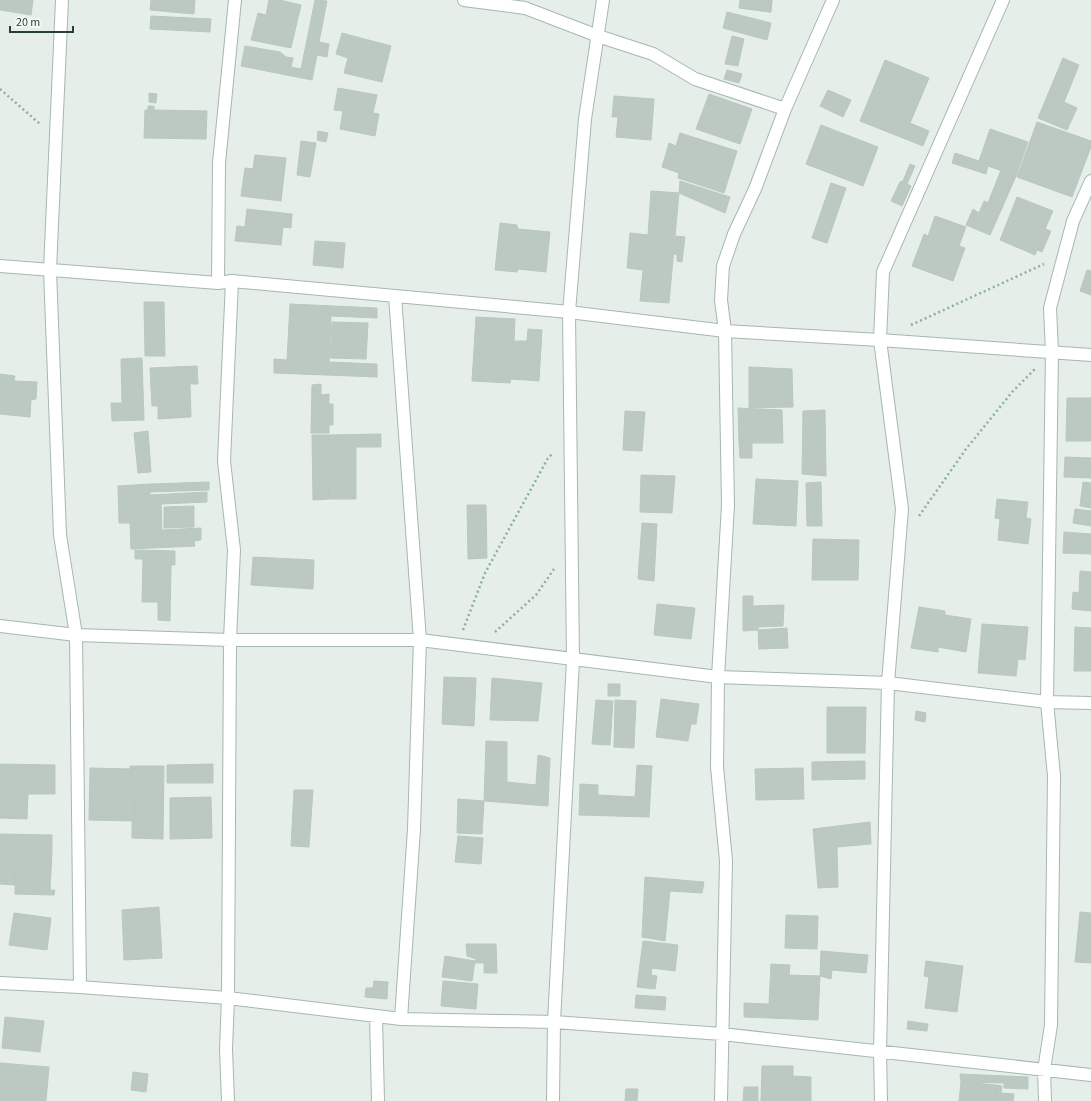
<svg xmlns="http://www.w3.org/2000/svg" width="1091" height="1101" font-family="'Source Sans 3',sans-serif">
	<rect width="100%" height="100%" fill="#e6eeea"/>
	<path fill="#bbc9c2" stroke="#b8c8c0" d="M0,0H33L31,15L0,10Z
		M151,0H195L194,14L150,10Z
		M269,0H280L301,5L291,48L251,40L258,13L266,15Z
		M315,0L327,1L319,42L329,44L327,57L317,55L312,80L241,66L245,46L280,52L286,57L293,58L291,67L301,69Z
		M740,0H772L770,12L739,8Z
		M742,0H772L771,12L741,8Z
		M727,12L771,23L767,40L723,28Z
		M151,16L211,19L210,32L150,29Z
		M342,33L391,46L382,82L344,73L348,58L336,54Z
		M732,36L744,39L738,66L725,64Z
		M1063,58L1079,65L1064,102L1077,108L1067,130L1038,118Z
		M885,60L929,78L910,123L929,131L923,146L860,121Z
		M727,70L742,74L739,83L724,79Z
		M338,88L377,95L373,113L379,114L375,136L340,129L343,111L334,110Z
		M828,90L851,100L843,117L820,106Z
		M149,93L157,94L156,103L149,102Z
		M709,94L752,109L740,144L696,129Z
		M614,96L654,99L651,140L616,137L618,117H612Z
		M148,106H154V110L207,111L206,139L144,138L145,110H148Z
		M1037,122L1091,141V147L1072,197L1017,177Z
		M821,125L878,147L863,186L806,164Z
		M990,129L1028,142L1016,176L988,166L986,174L952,163L955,153L979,161Z
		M318,131L328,133L326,142L317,140Z
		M680,133L737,151L724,193L678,178L679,173L662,167L669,143L676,146Z
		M301,141L316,143L310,177L297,175Z
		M255,155L286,158L281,201L241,196L245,168L253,169Z
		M910,164L915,166L907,184L911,186L902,206L891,201L900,182L903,181Z
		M1001,170L1016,176L1002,208L988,203Z
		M680,181L730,197L725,213L679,193Z
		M831,183L846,188L827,243L812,238Z
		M651,191L679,193L669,303L640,301L643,270L627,268L630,233L648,235Z
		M1017,197L1053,211L1045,229L1051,231L1042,252L1037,250L1035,255L1000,240Z
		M984,201L1002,208L990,235L966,225L973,209L979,213Z
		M247,209L292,214L291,228L283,227L281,245L235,241L237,226L245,227Z
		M935,216L966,227L959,246L965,248L953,281L912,266L924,234L928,236Z
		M500,223L517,225L518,229L550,232L546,272L518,269L517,272L495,270Z
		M676,236L685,237L682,262L677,261V255L674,254Z
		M315,241L345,243L343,268L313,265Z
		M1087,270L1091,271V295L1080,291Z
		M144,302H164L165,356H145Z
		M290,304L377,308V318L331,316L329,362L377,364V377L274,373V359L287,360Z
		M476,317L515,319L514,341H527L528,329L542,330L539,381L511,379L510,383L472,381Z
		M332,322L368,323L366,359L330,358Z
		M142,358L144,420L112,421L111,403H122L121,359Z
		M197,366L198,384H190L191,417L158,419V406H152L150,368Z
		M749,367L792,369L793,407L749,408Z
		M0,374L15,376L14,381L37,382L36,399L31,400L30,417L0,414Z
		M321,384V395L329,394V404H333V425H329V433H311L312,385Z
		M1067,398H1091V441H1066Z
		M738,408L782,410L783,443H739Z
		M825,410L826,476L802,474L803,411Z
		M625,411L645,412L642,451L623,450Z
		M148,431L151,472L138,473L134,433Z
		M381,434V447H356V499H329L330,435Z
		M312,435H330L329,499L313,500Z
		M739,443H752V458H740Z
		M1065,457L1091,458V478L1064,477Z
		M641,475L675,476L672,513L640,512Z
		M756,479L798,481L796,526L753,524Z
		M209,482V490L150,492V484Z
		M821,482L822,526H807L806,483Z
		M1083,482L1091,483V508L1080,506Z
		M150,484V495L207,492V502L161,504L162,530L201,528V540L194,541L195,546L131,549L130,523H119L118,486Z
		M997,499L1028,502L1026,518L1031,519L1028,544L998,540L1000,519L995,518Z
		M467,505H486L487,558L468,559Z
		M194,506V527L164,528V507Z
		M1075,509L1091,511V526L1073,523Z
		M642,523L657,524L654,581L638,579Z
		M1064,532L1091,534V554L1063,553Z
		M813,539L859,540L858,580H812Z
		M135,550L175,551V565H171L170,621L158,620V602H142L143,559H135Z
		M253,557L314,560L313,589L251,585Z
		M1080,571L1091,572V611L1072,609L1073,592L1079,593Z
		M743,596H753V606L784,605L783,626L758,627V630L743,631Z
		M657,604L695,608L691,639L654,635Z
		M919,607L945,611V615L971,619L966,652L938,647V652L911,648Z
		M982,624L1028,627L1025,660L1018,659L1016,676L978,673Z
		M1075,627L1091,628V671H1074Z
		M787,628L788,648L759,649L758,630Z
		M444,677L476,678L474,726L442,724Z
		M492,678L542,683L538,721L490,720Z
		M608,684H620V696H608Z
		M661,699L699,704L696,724H691L688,741L656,737Z
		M596,700L613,701L610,745L592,744Z
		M615,700L636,701L634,748L614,747Z
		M827,707H866L865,753H827Z
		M916,711L926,713L925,722L915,720Z
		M486,741L507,742V782L536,785L538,755L550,758L548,806L484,801Z
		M865,761V779L812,780V762Z
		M0,764L55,765V794H28L27,819L0,818Z
		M213,764V783H167V765Z
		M637,765L652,766L649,817L579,815L580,784L598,785V795L635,797Z
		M130,766H164L163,839L132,838V821H135V797H130Z
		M90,768L130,769V797H135V821L89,820Z
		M803,768L804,799L756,800L755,769Z
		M294,790H313L309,847L291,846Z
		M211,797L212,838L170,839V798Z
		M458,799L484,801L482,834L457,833Z
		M870,822L871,844L837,847L838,887L818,888L813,829Z
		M0,834L52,835V852L16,851L15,885L0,884Z
		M458,836L483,838L481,864L455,862Z
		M16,851L52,852L50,890H55L54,895L15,894Z
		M645,877L704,882L702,893L670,891L665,941L642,937Z
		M159,907L162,958L124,960L122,910Z
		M1080,912L1091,913V963L1075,962Z
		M14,913L51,918L47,950L9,945Z
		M786,915L818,916L817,949L785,948Z
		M643,941L678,945L675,971L652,968L651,975L657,976L655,989L637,987Z
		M466,944H496L497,973H484V963H475L476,959L467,956Z
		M821,951L868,955L866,973L832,970L831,979L820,976Z
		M445,956L475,961L472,981L442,977Z
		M926,961L963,966L957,1012L925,1008L929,977L924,976Z
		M771,964L790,965L789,975L820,976L818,1020L744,1017V1003L769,1004Z
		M374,981L388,982L387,999L365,997L366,988H373Z
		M443,981L478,984L476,1009L441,1006Z
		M636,995L666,997L665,1010L635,1008Z
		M5,1017L44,1021L40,1052L2,1048Z
		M908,1021L928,1024L927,1031L907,1029Z
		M0,1063L49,1067L46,1101H0Z
		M762,1066H793V1101H761Z
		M133,1072L148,1074L146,1092L131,1090Z
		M960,1074L1028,1077V1089L1004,1088V1083L961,1082Z
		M792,1076L811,1077V1101H792Z
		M961,1082L996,1085L995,1101H959Z
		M996,1085L1002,1086L1001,1093L1014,1094L1013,1101H995Z
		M744,1087H758V1101H743Z
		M626,1089H638L637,1101H625Z"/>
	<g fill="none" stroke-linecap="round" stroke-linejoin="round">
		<g stroke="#a8b6b0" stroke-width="14">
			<path id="street" d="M62,0L50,270L60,535L76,635L80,987
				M464,0L525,8L598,36L653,54L695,79L785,109
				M0,266L218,283L232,281L569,312L725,331L880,340L1091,355
				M218,283L219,163L235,0
				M395,296L420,640L414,829L401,1019
				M0,626L76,635L230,640H420L718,677L888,683L1047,702L1091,703
				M0,983L80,987L228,998L230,640L234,550L224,461L232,281
				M376,1017L378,1101
				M228,1101L226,1049L228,998L401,1019L554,1022L722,1034L1091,1075
				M553,1101L554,1022L573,660L569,312L585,119L603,0
				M721,1101L726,861L717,767L718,677L728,505L725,331L721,300L723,266L734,234L755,189L785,109L833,0
				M881,1101L880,1052L888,683L902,509L880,340L883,272L1003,0
				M1045,1101L1044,1070L1051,1025L1054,776L1047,702L1052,352L1050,308L1073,221L1091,181"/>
		</g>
		<path stroke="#88b19f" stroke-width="2.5" stroke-dasharray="2 3" stroke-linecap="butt" d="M0,89L40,124
			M911,325L1044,264
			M919,516L966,449L1013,391L1035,369
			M463,630L485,573L548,458L553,453
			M495,632L536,595L554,569"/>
		<use href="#street" stroke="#fff" stroke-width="12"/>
	</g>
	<path d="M10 26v6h63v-6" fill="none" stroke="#254036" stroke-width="2"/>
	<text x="16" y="26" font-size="12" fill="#254036" stroke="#f7fbf8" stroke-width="3" paint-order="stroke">20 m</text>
</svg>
